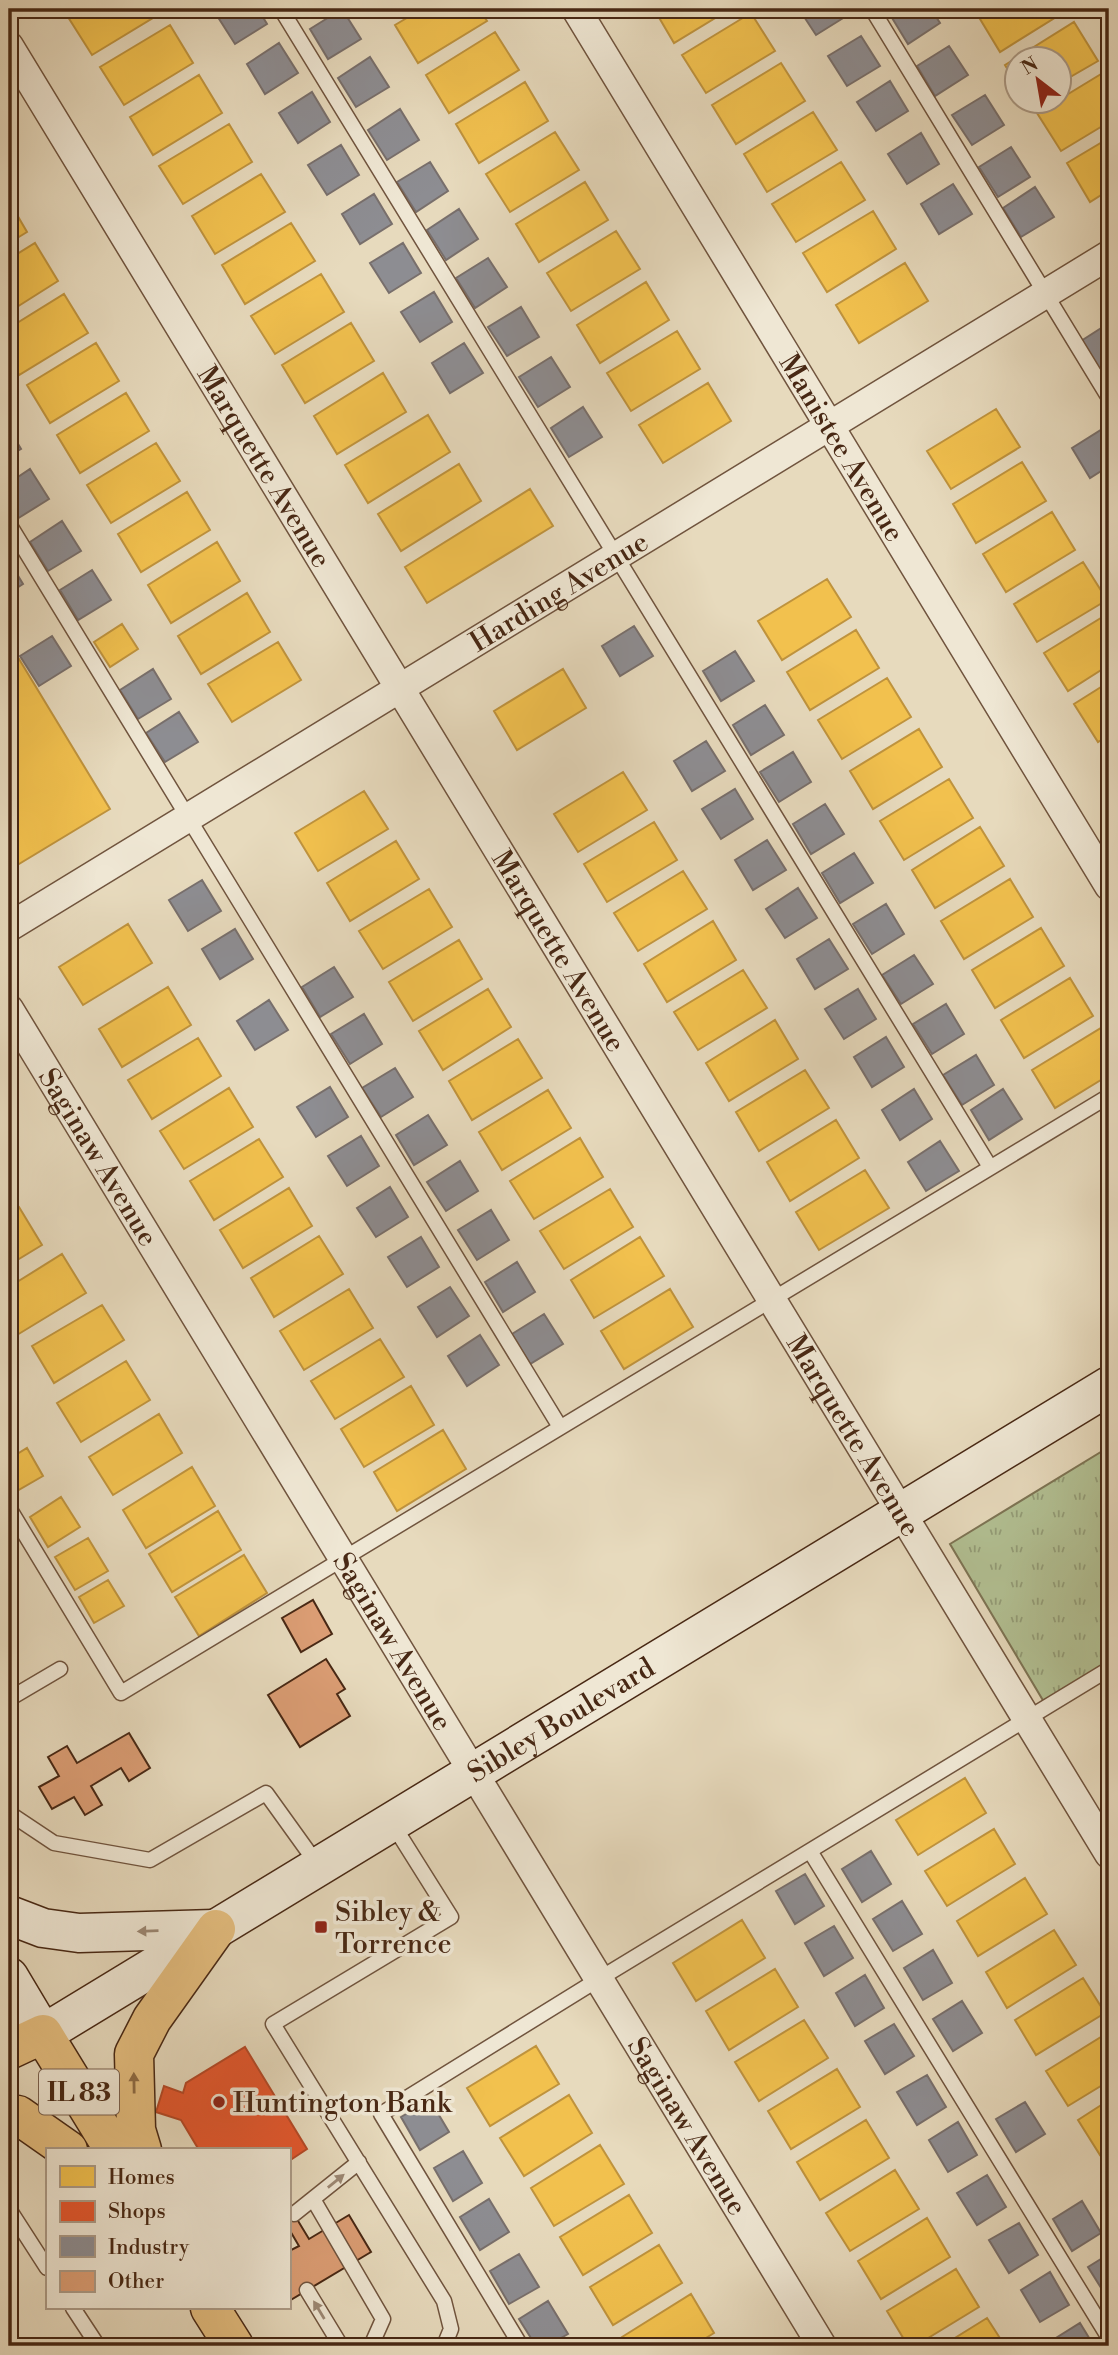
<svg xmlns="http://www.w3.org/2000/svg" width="1118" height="2355" font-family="'Libre Bodoni',serif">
	<defs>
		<pattern id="grass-tufts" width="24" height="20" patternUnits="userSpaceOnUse" patternTransform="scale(1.75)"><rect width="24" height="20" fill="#b2c093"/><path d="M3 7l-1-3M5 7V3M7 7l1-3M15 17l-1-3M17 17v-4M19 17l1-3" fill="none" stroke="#939c77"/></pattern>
	</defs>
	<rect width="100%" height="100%" fill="#e7dabd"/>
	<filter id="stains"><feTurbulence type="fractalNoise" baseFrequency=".00286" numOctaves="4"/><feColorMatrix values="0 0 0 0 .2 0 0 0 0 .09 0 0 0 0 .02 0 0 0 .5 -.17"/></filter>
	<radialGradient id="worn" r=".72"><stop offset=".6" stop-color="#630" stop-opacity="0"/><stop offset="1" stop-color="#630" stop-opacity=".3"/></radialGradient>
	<path fill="url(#grass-tufts)" stroke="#7d7454" stroke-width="2" d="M1109,1447V1662L1044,1702L950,1544Z"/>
	<path fill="#f2c14e" stroke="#bf933d" stroke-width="2" d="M81,9H159L161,13L92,55L68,17Z
		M422,9H479L487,21L418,63L395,25Z
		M654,9H730L674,43Z
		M985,9H1069L1000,52L977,14Z
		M751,13L775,51L706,93L682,55Z
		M1074,22L1098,61L1058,84V60H1016V83L1005,65Z
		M170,25L193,63L124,105L100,67Z
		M495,32L519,70L449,113L426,75Z
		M781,63L805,101L736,144L712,105Z
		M1106,71L1109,75V122L1061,151L1037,113Z
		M199,75L222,113L153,155L130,117Z
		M525,82L548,121L479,163L456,124Z
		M813,112L837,150L767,192L744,154Z
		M229,124L252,162L183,204L159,166Z
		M555,132L579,170L510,212L486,174Z
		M1109,138V190L1090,202L1067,163Z
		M841,162L865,200L796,242L772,204Z
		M261,174L285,212L215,254L192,216Z
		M585,182L608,220L539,262L516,224Z
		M9,201L27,232L9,243Z
		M873,211L896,249L827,292L803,253Z
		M291,223L315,261L245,304L222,265Z
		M616,231L640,269L571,311L547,273Z
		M35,243L58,281L9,312V259Z
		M905,263L928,301L859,343L836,305Z
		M321,274L344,312L275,354L251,316Z
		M646,282L669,320L600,363L577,325Z
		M64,294L88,333L19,375L9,358V328Z
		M351,323L374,361L305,403L282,365Z
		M677,331L700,369L631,411L607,373Z
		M96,343L119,381L50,423L27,385Z
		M383,373L406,412L337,454L314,416Z
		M708,383L731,421L663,463L639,425Z
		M126,393L149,431L80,473L57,435Z
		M996,409L1020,447L951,489L927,451Z
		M428,415L450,452L368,503L345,465Z
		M156,443L180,481L111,523L87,485Z
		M1022,462L1046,501L976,543L953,504Z
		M459,464L481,501L401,551L378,514Z
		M530,489L553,526L427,603L405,567Z
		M187,492L210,530L141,572L118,534Z
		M1052,512L1075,550L1006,592L983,554Z
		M217,542L240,581L171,623L148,585Z
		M1083,562L1107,600L1037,642L1014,604Z
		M827,579L851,617L782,660L758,621Z
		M247,593L270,632L201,674L178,636Z
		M1109,613V665L1068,691L1044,653Z
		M122,624L138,649L110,667L94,642Z
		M856,630L879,668L810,710L787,672Z
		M278,642L301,680L232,722L208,684Z
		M19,659L110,809L9,870V665Z
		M563,669L586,708L517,750L494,711Z
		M887,678L911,717L842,759L818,720Z
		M1109,682V735L1098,742L1074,704Z
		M919,729L942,767L873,809L850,771Z
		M623,772L647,810L578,852L554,814Z
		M949,779L973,818L904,860L880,821Z
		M364,791L388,829L318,871L295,833Z
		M654,822L677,860L607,902L584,864Z
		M980,827L1004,866L935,908L912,870Z
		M396,841L419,879L350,921L327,883Z
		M683,871L707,909L638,951L614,913Z
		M1010,879L1033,917L964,959L941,921Z
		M429,889L452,927L383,969L359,931Z
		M713,921L736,960L667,1002L644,964Z
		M128,924L152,963L83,1005L59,967Z
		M1041,928L1064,966L995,1008L972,970Z
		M459,940L482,979L413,1021L389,982Z
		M743,970L767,1008L698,1050L674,1012Z
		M1070,978L1093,1016L1024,1058L1001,1020Z
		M168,987L191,1025L122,1067L99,1029Z
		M488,989L511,1027L443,1070L419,1031Z
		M775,1020L798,1059L729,1101L706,1063Z
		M1101,1028L1109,1042V1075L1055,1108L1032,1070Z
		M198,1038L221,1076L152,1119L128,1080Z
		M518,1039L542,1078L472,1120L449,1081Z
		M805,1070L829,1108L759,1151L736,1112Z
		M229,1088L253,1127L184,1169L160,1131Z
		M548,1090L571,1128L502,1170L479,1132Z
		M836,1120L859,1158L790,1201L767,1162Z
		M580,1138L603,1177L534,1219L510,1181Z
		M259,1139L283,1177L214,1220L190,1181Z
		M865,1170L889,1208L819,1250L796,1212Z
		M289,1188L312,1226L243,1268L220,1230Z
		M610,1189L633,1227L564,1269L540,1231Z
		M19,1207L42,1245L9,1265V1213Z
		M319,1236L343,1274L274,1317L251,1278Z
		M640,1237L664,1276L594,1318L571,1280Z
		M62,1254L86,1293L17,1335L9,1322V1287Z
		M349,1289L373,1328L304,1370L280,1331Z
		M670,1289L693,1327L624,1369L601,1331Z
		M102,1305L124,1340L54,1383L32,1346Z
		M380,1339L404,1377L335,1419L311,1381Z
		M126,1361L150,1400L81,1442L57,1403Z
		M411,1386L434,1425L364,1467L341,1429Z
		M159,1414L182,1453L113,1495L89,1457Z
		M443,1430L466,1469L397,1511L374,1472Z
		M27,1448L43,1476L15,1492L9,1480V1459Z
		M192,1467L215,1506L146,1548L123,1510Z
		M61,1497L80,1527L48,1547L30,1517Z
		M218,1511L241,1550L172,1592L149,1554Z
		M88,1538L108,1571L75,1590L55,1557Z
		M244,1555L267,1593L199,1636L175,1597Z
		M108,1580L124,1606L94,1623L79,1597Z
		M965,1778L986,1813L918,1855L896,1820Z
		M994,1829L1015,1864L947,1906L925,1871Z
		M1025,1878L1047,1914L978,1956L957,1921Z
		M742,1920L765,1958L696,2001L673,1963Z
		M1054,1930L1076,1965L1007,2008L986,1972Z
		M775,1969L798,2007L729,2050L706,2011Z
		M1083,1978L1105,2013L1036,2055L1015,2020Z
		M804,2020L828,2058L759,2101L735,2062Z
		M1109,2032V2081L1068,2106L1046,2071Z
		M536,2046L559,2084L490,2126L467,2088Z
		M837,2069L860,2107L791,2149L768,2111Z
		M569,2095L592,2133L524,2176L500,2138Z
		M1109,2100V2149L1100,2155L1078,2120Z
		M866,2120L889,2158L820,2200L797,2162Z
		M600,2145L624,2184L554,2226L531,2188Z
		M895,2170L919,2209L850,2251L826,2213Z
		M629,2195L652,2233L583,2275L560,2237Z
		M927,2218L950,2257L881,2299L858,2261Z
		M659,2245L682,2283L613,2325L590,2287Z
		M956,2269L979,2307L915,2346H908L887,2311Z
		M691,2294L714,2333L693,2346H627L622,2337Z
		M987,2318L1005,2346H942Z"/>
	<path fill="#e4572e" stroke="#b54926" stroke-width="2" d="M245,2047L307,2149L289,2161V2150H199L181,2120L156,2112L164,2086L183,2093L186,2083Z"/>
	<path fill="#8d8d92" stroke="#786f6c" stroke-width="2" d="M225,9H258L267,24L235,44L216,14Z
		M342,9L361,39L328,59L310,29Z
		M799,9H844L848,15L816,35Z
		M897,9H931L940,23L908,44L889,13Z
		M861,36L880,66L847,86L828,56Z
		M279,43L298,73L265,94L247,64Z
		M949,46L968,75L935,96L917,66Z
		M370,57L389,87L356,107L338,78Z
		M890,81L908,111L876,131L857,102Z
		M312,92L330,122L298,143L279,113Z
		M985,95L1004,125L972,145L952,115Z
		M400,109L419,140L387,160L368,130Z
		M921,133L939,164L907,184L888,154Z
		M341,145L359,175L327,195L308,165Z
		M1011,147L1030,177L998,197L979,167Z
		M430,162L448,191L416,212L397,182Z
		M953,184L972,214L939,234L921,204Z
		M1035,187L1054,217L1021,237L1003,208Z
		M374,194L392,224L360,244L342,214Z
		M459,209L478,239L446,260L427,230Z
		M403,243L421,273L389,293L370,263Z
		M488,258L507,287L475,308L456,278Z
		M434,292L452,322L420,342L401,312Z
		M521,307L539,337L507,356L488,327Z
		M1109,323V365L1100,370L1081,341Z
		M464,343L483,373L450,393L432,363Z
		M551,357L570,387L538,407L519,377Z
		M583,407L602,437L569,457L551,428Z
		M1104,428L1109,437V466L1090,478L1072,448Z
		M9,429L21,449L9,456Z
		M30,469L49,499L17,519L9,507V483Z
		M62,521L81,551L48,571L30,542Z
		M9,561L23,584L9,593Z
		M92,570L111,600L78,620L60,590Z
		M634,626L653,656L620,676L602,646Z
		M52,636L71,666L39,686L20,656Z
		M735,651L754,681L721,701L703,671Z
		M153,669L171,699L138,719L120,690Z
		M765,705L784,735L751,755L733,725Z
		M179,712L198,742L165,762L146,733Z
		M706,741L725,771L692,791L674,761Z
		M793,752L811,782L779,802L760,772Z
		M735,789L753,819L721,839L702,809Z
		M825,804L844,834L811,854L793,824Z
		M767,840L786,870L753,890L735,860Z
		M854,853L873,883L840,903L822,873Z
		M202,880L221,911L188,931L169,900Z
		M798,888L817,918L785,938L766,909Z
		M886,904L904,934L872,954L853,924Z
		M235,929L253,959L220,979L202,949Z
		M829,939L848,969L815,989L797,959Z
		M914,955L933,984L901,1004L882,975Z
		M334,967L353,997L320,1017L302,987Z
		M858,989L876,1019L844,1039L825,1009Z
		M269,1000L288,1030L255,1050L237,1021Z
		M946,1004L964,1034L932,1054L913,1024Z
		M364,1014L382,1044L350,1064L331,1034Z
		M886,1037L904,1067L872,1087L854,1057Z
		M976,1055L994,1085L962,1105L943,1075Z
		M395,1068L413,1097L381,1117L362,1088Z
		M330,1087L348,1117L316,1137L297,1107Z
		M914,1089L932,1119L900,1140L882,1110Z
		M1003,1089L1022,1119L989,1140L971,1110Z
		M428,1115L447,1145L414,1165L396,1135Z
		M361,1136L379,1166L347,1186L328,1156Z
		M940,1141L959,1171L926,1191L908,1162Z
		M460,1161L478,1191L446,1211L427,1182Z
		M390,1187L408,1217L376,1237L357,1208Z
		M491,1210L509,1240L477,1260L458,1230Z
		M421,1237L439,1267L407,1287L388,1257Z
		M517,1262L535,1292L503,1312L485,1282Z
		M450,1287L469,1316L437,1337L418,1307Z
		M544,1314L563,1344L530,1364L512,1334Z
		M480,1335L499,1365L467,1386L448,1356Z
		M871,1851L891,1884L862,1902L842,1869Z
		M805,1874L824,1906L795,1924L776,1891Z
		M902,1901L922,1934L893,1951L873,1919Z
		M834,1926L853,1958L824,1976L805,1943Z
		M933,1950L952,1983L923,2000L904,1968Z
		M865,1975L884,2008L855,2026L836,1993Z
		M962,2001L982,2033L953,2051L933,2019Z
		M894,2024L914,2056L885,2074L865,2041Z
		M927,2075L946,2107L917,2125L897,2092Z
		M430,2100L449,2132L420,2150L401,2117Z
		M1025,2102L1045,2134L1016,2152L996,2119Z
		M958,2122L977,2155L948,2172L929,2140Z
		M463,2151L482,2183L453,2201L434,2168Z
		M987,2175L1006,2207L977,2225L957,2193Z
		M489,2199L509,2232L480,2250L460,2217Z
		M1082,2201L1101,2233L1072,2251L1053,2219Z
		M1019,2223L1038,2255L1009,2273L989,2240Z
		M519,2254L539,2287L509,2304L490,2271Z
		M1109,2254V2298L1108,2299L1088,2267Z
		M1050,2272L1069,2305L1040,2322L1021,2290Z
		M548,2301L568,2334L547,2346H536L519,2319Z
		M1080,2323L1094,2346H1054L1051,2341Z"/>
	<path fill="#db9d74" stroke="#482814" stroke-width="2" d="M313,1600L332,1634L301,1652L282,1618Z
		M326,1659L345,1689L337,1694L350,1716L300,1747L268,1695Z
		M129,1733L150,1768L129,1781L121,1768L91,1786L102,1805L85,1815L74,1797L52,1809L39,1787L59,1776L48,1757L67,1746L77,1763Z
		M289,2206L309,2239L349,2215L371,2252L289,2301V2251L299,2246L289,2229Z"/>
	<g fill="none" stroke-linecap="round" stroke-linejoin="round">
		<g stroke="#70543e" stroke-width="17">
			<path id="service" d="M281,9L990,1167
				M872,9L1109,398
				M9,524L560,1427
				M9,1508L121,1693L1109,1096
				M9,1699L60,1669
				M9,1813L54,1843L150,1860L266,1793L317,1864
				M392,1823L451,1917L273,2024L444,2301L451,2329L444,2346
				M810,1851L1109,2338
				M313,2199L383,2319L371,2346
				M9,2209L47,2268
				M294,2214L359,2162
				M307,2290L341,2346H371
				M73,2308L98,2346
				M521,2346L381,2114L599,1979L1109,1669"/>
		</g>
		<g stroke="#70543e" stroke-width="31">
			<g id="minor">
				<path id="s1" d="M576,9L1109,886"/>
				<path id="s2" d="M9,46L1109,1854"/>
				<path id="s3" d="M9,927L1109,255"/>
				<path id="s4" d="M9,1009L822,2346"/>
			</g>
		</g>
		<g stroke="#482814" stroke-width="41">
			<g id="secondary">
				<path d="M9,1915L43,1928L79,1933L214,1929"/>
				<path id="s5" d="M9,1977L43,2034L1109,1386"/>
			</g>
		</g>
		<g stroke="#482814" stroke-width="41">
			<path id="primary" d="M9,2050L43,2034L114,2150
				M9,2114L18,2115L68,2150
				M142,2150L136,2130L134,2054L152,2019L216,1929
				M210,2308L234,2346"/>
		</g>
		<use href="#service" stroke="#efe7d4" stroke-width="14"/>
		<use href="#minor" stroke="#efe7d4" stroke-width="28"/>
		<use href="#secondary" stroke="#efe7d4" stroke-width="38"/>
		<use href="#primary" stroke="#e4bd7e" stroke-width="38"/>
	</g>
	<defs><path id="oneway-solid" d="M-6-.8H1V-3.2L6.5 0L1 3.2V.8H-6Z" transform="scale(1.75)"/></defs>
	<g fill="#9c8874">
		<use href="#oneway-solid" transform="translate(148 1931) rotate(178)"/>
		<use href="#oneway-solid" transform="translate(336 2181) rotate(-39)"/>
		<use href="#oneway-solid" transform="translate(319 2310) rotate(-121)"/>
	</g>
	<use fill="#8e6b44" href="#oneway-solid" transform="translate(134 2083) rotate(-91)"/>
	<g fill="#8f2418" stroke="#efe7d4" stroke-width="2.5">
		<rect x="314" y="1920" width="14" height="14" rx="3.5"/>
		<circle cx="219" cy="2102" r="7"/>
	</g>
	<g text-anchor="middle" stroke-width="7" stroke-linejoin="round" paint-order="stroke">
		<rect fill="#efe7d4" stroke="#7a614e" stroke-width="2" x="39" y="2069.5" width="80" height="45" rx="5"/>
		<g font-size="26" font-weight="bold" fill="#482814">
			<text x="79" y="2101">IL 83</text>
		</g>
		<g font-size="28" fill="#482814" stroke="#efe7d4">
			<text dy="10" stroke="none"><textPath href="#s1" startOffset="513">Manistee Avenue</textPath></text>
			<text dy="10" stroke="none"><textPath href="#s2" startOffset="492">Marquette Avenue</textPath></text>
			<text dy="10" stroke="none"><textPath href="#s3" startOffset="644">Harding Avenue</textPath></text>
			<text dy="10" stroke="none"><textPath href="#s2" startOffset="1059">Marquette Avenue</textPath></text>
			<text dy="10" stroke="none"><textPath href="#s4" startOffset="173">Saginaw Avenue</textPath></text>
			<text dy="10" stroke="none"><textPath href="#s2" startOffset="1626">Marquette Avenue</textPath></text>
			<text dy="10" stroke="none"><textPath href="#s4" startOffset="740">Saginaw Avenue</textPath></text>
			<text dy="10" stroke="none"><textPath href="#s5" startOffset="672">Sibley Boulevard</textPath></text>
			<text dy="10" stroke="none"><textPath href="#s4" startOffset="1307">Saginaw Avenue</textPath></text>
		</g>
		<g font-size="28" fill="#482814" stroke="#efe7d4" text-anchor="start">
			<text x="335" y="1921">Sibley &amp;<tspan x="335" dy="32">Torrence</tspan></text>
			<text x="233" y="2112">Huntington Bank</text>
		</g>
	</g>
	<rect width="1118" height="2355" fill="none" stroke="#e7dabd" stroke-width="35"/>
	<rect x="10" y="10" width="1097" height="2334" fill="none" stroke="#482814" stroke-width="3.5"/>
	<rect x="18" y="18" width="1083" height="2320" fill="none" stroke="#482814" stroke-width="2"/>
	<rect x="46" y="2148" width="245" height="161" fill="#efe7d4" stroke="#ac9b87" stroke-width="2"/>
	<rect x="60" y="2166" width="35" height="21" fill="#f2c14e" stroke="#ac9b87" stroke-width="2"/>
	<text x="108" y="2184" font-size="21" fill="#482814">Homes</text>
	<rect x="60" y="2201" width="35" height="21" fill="#e4572e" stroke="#ac9b87" stroke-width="2"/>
	<text x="108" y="2218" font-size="21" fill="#482814">Shops</text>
	<rect x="60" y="2236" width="35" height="21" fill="#8d8d92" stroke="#ac9b87" stroke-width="2"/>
	<text x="108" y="2254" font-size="21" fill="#482814">Industry</text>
	<rect x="60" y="2271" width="35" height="21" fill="#db9d74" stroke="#ac9b87" stroke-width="2"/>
	<text x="108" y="2288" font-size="21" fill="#482814">Other</text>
	<g transform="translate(1038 80) rotate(329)"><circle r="33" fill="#efe7d4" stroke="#ac9b87" stroke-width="2"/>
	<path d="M0-5L12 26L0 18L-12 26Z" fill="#8f2418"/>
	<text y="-10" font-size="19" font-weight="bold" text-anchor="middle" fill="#482814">N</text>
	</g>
	<rect width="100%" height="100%" filter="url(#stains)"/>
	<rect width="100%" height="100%" fill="url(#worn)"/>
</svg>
